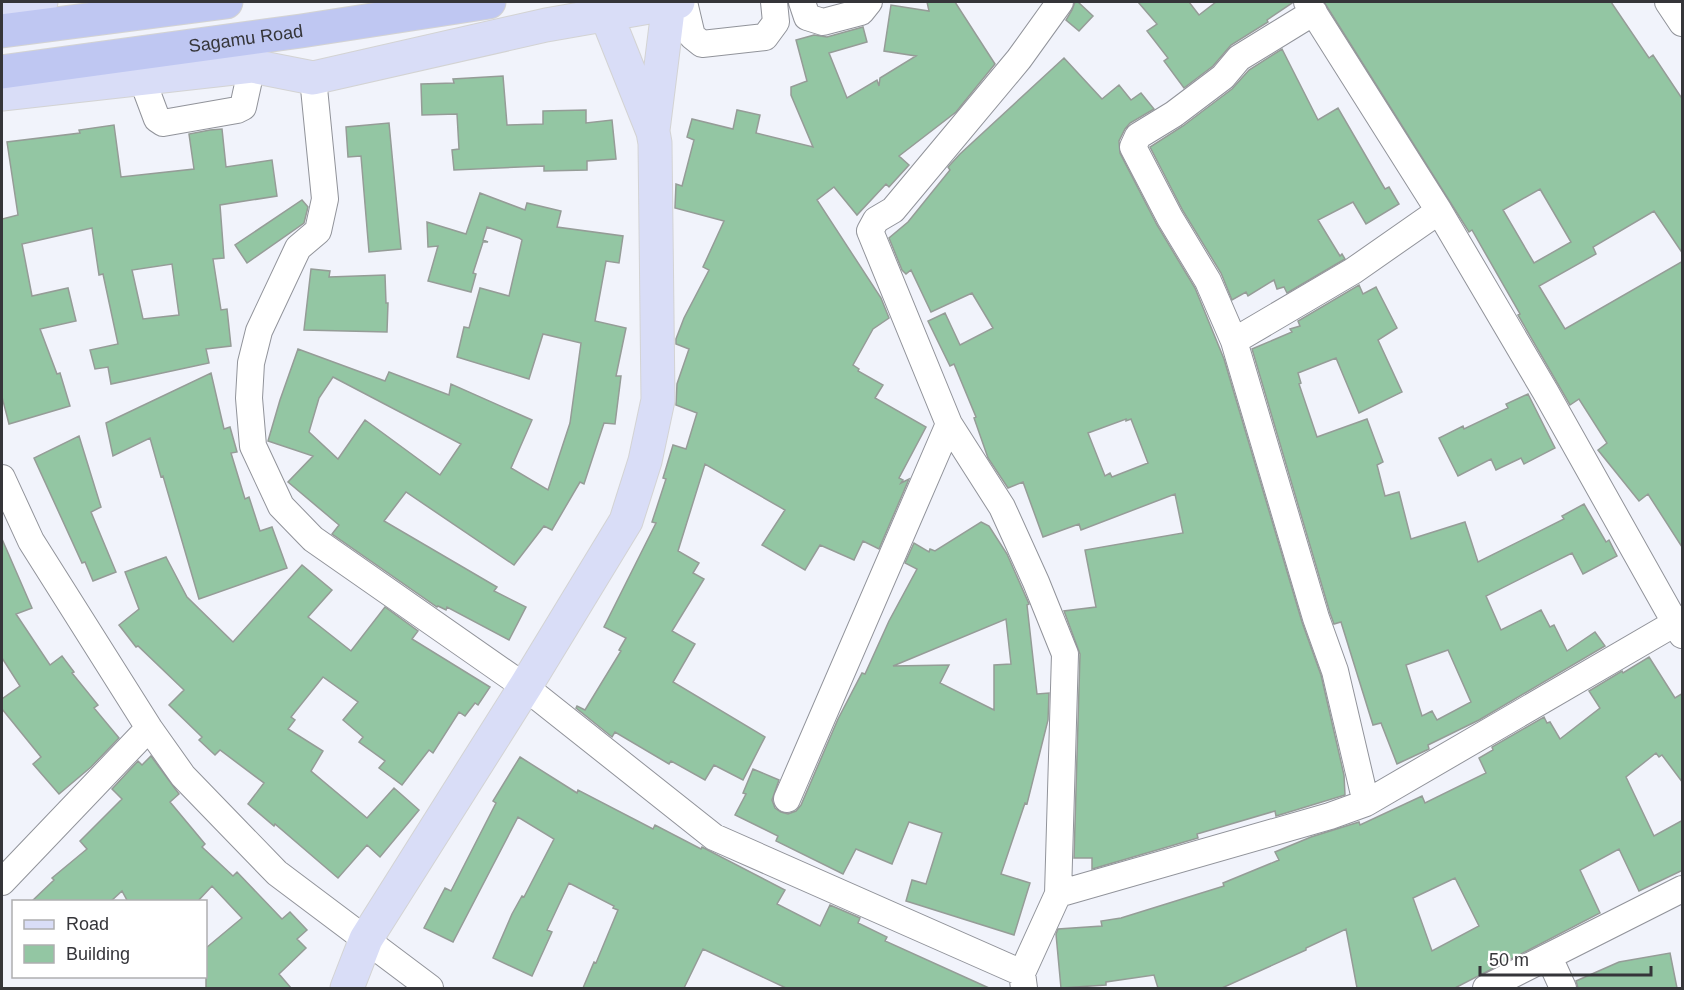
<svg xmlns="http://www.w3.org/2000/svg" width="1684" height="990" font-family="Arial,sans-serif">
	<rect width="100%" height="100%" fill="#f1f3fb"/>
	<path fill="#93c6a3" stroke="#959c97" stroke-width="1.5" fill-rule="evenodd" d="M927,2H955L995,64L956,112L899,156L909,165L889,187L886,184L857,215L834,187L817,200L881,298L889,318L873,329L853,365L859,369L858,371L883,385L875,398L926,427L899,478L903,480L901,483L909,479L879,549L863,541L854,560L820,545L805,570L762,545L785,510L705,464L678,551L699,563L693,573L704,579L672,631L695,644L673,682L765,737L743,780L714,765L705,780L671,761L669,764L615,732L612,737L576,708L577,706L585,710L621,651L619,650L626,638L604,627L656,523L652,522L666,479L663,478L673,445L686,449L697,413L676,405L677,384L689,349L676,344V339L684,318L709,270L703,267L724,221L675,208L676,184L682,186L694,140L687,137L692,119L733,129L737,110L760,115L756,133L813,147L791,95V87L807,81L796,40L814,35L827,37L863,27L867,42L829,53L847,98L877,80L879,86L880,78L916,56L884,51L891,5L929,11Z
		M1075,2H1078L1093,16L1079,31L1066,20L1072,10Z
		M1138,2H1189L1199,15L1216,2H1292V3L1267,20L1268,22L1231,45L1213,66L1184,88L1164,61L1168,58L1147,31L1157,24Z
		M1324,2H1611L1649,58L1653,55L1683,100V254L1654,211L1593,247L1596,254L1539,286L1565,329L1683,261L1682,547L1648,494L1639,501L1598,450L1607,443L1579,399L1570,405L1518,315L1520,314L1472,230L1469,232ZM1540,189L1571,242L1534,263L1503,210Z
		M1282,49L1318,120L1338,108L1385,189L1389,187L1399,204L1366,224L1353,202L1318,220L1340,256L1342,254L1345,259L1287,293L1284,287L1277,289L1274,280L1248,296L1246,292L1232,300L1221,273L1183,211L1150,147L1183,126L1232,89L1249,70Z
		M1064,58L1102,99L1119,85L1131,100L1141,93L1154,109L1130,123L1125,129L1119,141L1120,153L1157,225L1195,288L1224,359L1302,622L1321,675L1344,775L1345,795L1276,816L1275,811L1197,834L1198,838L1092,869V858H1074L1080,654L1064,611L1096,607L1085,550L1183,533L1175,494L1081,530L1079,524L1043,537L1023,482L1008,488L988,458L974,418L976,417L954,364L950,366L928,321L945,313L960,345L993,328L972,293L931,312L911,270L906,274L902,270L889,238L908,222L950,170L948,167L960,154ZM1126,419V421L1131,419L1148,463L1112,477L1110,473L1105,476L1088,433Z
		M503,76L507,125L543,124V111L586,110V123L612,120L616,159L587,161V170L544,171V166L454,170L452,150L459,149L457,114L422,115L421,84L454,83L453,79Z
		M389,123L401,249L369,252L361,156L348,157L346,127Z
		M114,125L121,177L194,169L189,134L210,130L222,129L226,167L272,160L277,196L220,205L224,258L213,259L221,310L227,309L231,346L206,349L209,363L111,384L108,367L95,369L90,350L118,344L103,274L99,275L92,228L22,244L32,296L68,288L76,321L40,329L57,374L60,373L70,406L9,424L2,397V219L18,215L7,142L80,133L79,130ZM172,264L179,315L143,319L132,270Z
		M480,193L525,210L527,203L561,211L557,227L623,236L619,263L606,261L595,321L626,328L616,376H621L615,424L604,423L584,484L580,482L552,530L544,526L514,565L406,492L384,521L497,587L494,591L526,607L509,640L447,607L446,610L438,606L437,607L332,534L339,525L288,482L313,456L268,441L280,400L298,349L385,381L389,372L449,395L451,384L532,420L511,468L548,490L570,423L581,343L543,334L529,379L457,357L464,327L469,328L480,288L509,296L522,240L519,238L487,227L483,240L488,242H483L473,273L476,274L471,292L428,281L438,246L428,247L427,222L466,234ZM333,377L461,444L440,475L365,420L338,459L309,432L319,398Z
		M302,200L308,207L304,223L247,263L235,245Z
		M311,269L330,271L329,277L385,275L386,303H388L387,332L304,330Z
		M1359,285L1363,294L1376,287L1397,328L1378,340L1402,392L1359,413L1336,358L1298,373L1301,383L1299,384L1317,437L1367,419L1383,462L1377,465L1385,496L1399,492L1411,539L1465,522L1478,562L1564,519L1562,516L1584,504L1606,542L1609,540L1617,556L1583,574L1572,553L1486,596L1501,630L1541,610L1550,627L1554,625L1567,651L1595,632L1605,646L1479,720L1428,745L1429,749L1397,764L1381,723L1373,725L1341,622L1334,624L1330,613L1252,349L1292,332L1290,329L1300,326L1298,321ZM1448,650L1471,702L1437,720L1432,711L1422,716L1406,665Z
		M211,373L224,429L230,427L237,452L231,453L245,499L249,497L260,531L272,527L287,568L199,599L163,476L161,477L150,438L113,456L106,423Z
		M1528,394L1555,448L1524,464L1521,458L1496,470L1491,459L1458,476L1439,438L1463,426L1464,429L1508,408L1506,404Z
		M79,436L101,507L91,512L116,572L93,581L85,562L82,563L34,458Z
		M981,522L989,526L1007,554L1029,604L1027,605L1037,694L1049,693L1048,720L1027,804L1025,803L1001,874L1030,883L1014,935L906,901L912,880L926,884L942,833L909,822L892,864L856,849L843,874L776,841L778,836L735,815L746,794L743,793L753,769L779,780L772,800L775,808L781,812L788,814L796,811L801,805L838,719L862,673L865,674L889,621L917,569L905,563L914,543L929,552L930,549L935,551ZM1006,619L1011,664L994,665V710L940,683L949,665L893,666Z
		M2,539L32,608L16,614L50,665L62,656L74,672L72,673L98,705L94,708L119,738L91,767L59,794L33,764L41,757L2,709V699L20,686L2,658Z
		M166,557L187,597L233,642L302,565L332,590L308,617L351,651L385,607L418,631L412,639L490,687L478,705L475,703L465,716L459,712L433,753L429,750L402,785L379,768L385,761L359,742L363,737L343,720L358,702L323,677L291,717L295,720L288,729L323,751L311,771L367,818L394,788L419,810L380,857L367,845L338,878L275,824L274,826L248,804L264,783L220,750L215,755L199,740L202,737L169,705L184,690L138,646L136,647L119,625L139,609L125,572Z
		M1649,657L1675,698L1683,693V783L1662,755L1659,757L1656,753L1626,777L1654,836L1683,820V870L1639,891L1619,849L1580,870L1600,913L1455,988H1357L1346,929L1306,948V950L1222,988H1158L1154,975L1106,982V985L1061,988L1056,934L1058,929L1102,926L1101,921L1121,918L1224,886L1223,883L1279,860L1275,852L1311,837L1359,822L1360,825L1422,796L1425,803L1486,773L1479,758L1493,750L1492,747L1544,717L1547,723L1550,722L1560,739L1600,708L1589,691L1622,671L1623,673ZM1455,878L1479,926L1432,951L1413,898Z
		M151,756L179,794L170,802L205,844L202,847L233,876L237,872L282,919L290,912L307,930L297,939L306,948L279,974L291,988H206V948L242,918L212,886L197,902H128L122,891L110,902H31L54,880L52,878L87,849L80,841L122,799L112,789L138,761L142,765Z
		M520,757L577,793L578,790L653,829L655,825L701,849L702,847L785,890L777,904L820,926L830,905L860,918L858,923L887,937L885,941L989,988H786L703,949L684,988H583L594,962L596,963L618,910L613,908L614,906L569,883L547,930L552,932L532,976L493,958L512,914L522,896L524,897L554,839L518,817L453,942L424,928L445,888L451,891L496,803L493,801Z
		M1670,953L1677,988H1578L1576,981L1619,962Z"/>
	<g fill="none" stroke-linecap="round" stroke-linejoin="round">
		<g stroke="#91939a" stroke-width="28">
			<path id="minor" d="M684,2L692,36L702,44L765,37L776,22L774,2
				M802,2L807,17L823,22L861,12L869,2
				M1307,2L1439,211L1545,391L1682,635
				M1668,2L1682,23
				M1314,12L1239,58L1223,77L1174,114L1138,136L1133,147L1170,218L1208,281L1234,341L1316,618L1335,671L1366,803
				M313,78L325,199L318,231L298,248L259,331L251,363L249,398L253,446L281,506L313,539L525,687L714,837L1022,973
				M142,79L157,119L163,123L237,110L243,107L252,66
				M1234,341L1353,271L1439,211
				M2,478L31,541L149,728L183,776L277,873L430,988
				M787,799L949,424
				M2,882L149,728
				M1058,894L1330,816L1366,803L1682,619
				M1549,957L1563,988
				M1024,988L1022,973L1058,894L1065,654L1036,582L1002,507L949,424L870,231L876,220L893,210L1019,59L1060,2
				M1486,988L1682,889"/>
		</g>
		<g stroke="#d3d3d3" stroke-width="35">
			<path id="major" d="M2,9L41,2
				M2,94L252,66L313,78L546,25L678,2
				M653,130L669,2
				M347,988L366,939L525,687L626,521L645,461L658,400L655,143L653,132L606,14L604,2"/>
		</g>
		<g stroke="#d3d3d3" stroke-width="35">
			<g id="highway">
				<path d="M2,31L226,2"/>
				<path id="s1" d="M2,72L301,31L489,2"/>
			</g>
		</g>
		<use href="#minor" stroke="#fff" stroke-width="26"/>
		<use href="#major" stroke="#d9ddf7" stroke-width="33"/>
		<use href="#highway" stroke="#bfc7f2" stroke-width="33"/>
	</g>
	<g text-anchor="middle" stroke-width="4.5" stroke-linejoin="round" paint-order="stroke">
		<g font-size="18" fill="#353539" stroke="#fff">
			<text dy="6" stroke="none"><textPath href="#s1" startOffset="246">Sagamu Road</textPath></text>
		</g>
	</g>
	<rect width="1684" height="990" fill="none" stroke="#353539" stroke-width="6"/>
	<rect x="12" y="900" width="195" height="78" fill="#ffffff" stroke="#aeaeb0" stroke-width="1.5"/>
	<rect x="24" y="920" width="30" height="9" fill="#d9ddf7" stroke="#aeaeb0" stroke-width="1.5"/>
	<text x="66" y="930" font-size="18" fill="#353539">Road</text>
	<rect x="24" y="945" width="30" height="18" fill="#93c6a3" stroke="#aeaeb0" stroke-width="1.5"/>
	<text x="66" y="960" font-size="18" fill="#353539">Building</text>
	<path d="M1480 966v9h171v-9" fill="none" stroke="#353539" stroke-width="3"/>
	<text x="1489" y="966" font-size="18" fill="#353539" stroke="#ffffff" stroke-width="4.5" paint-order="stroke">50 m</text>
</svg>
